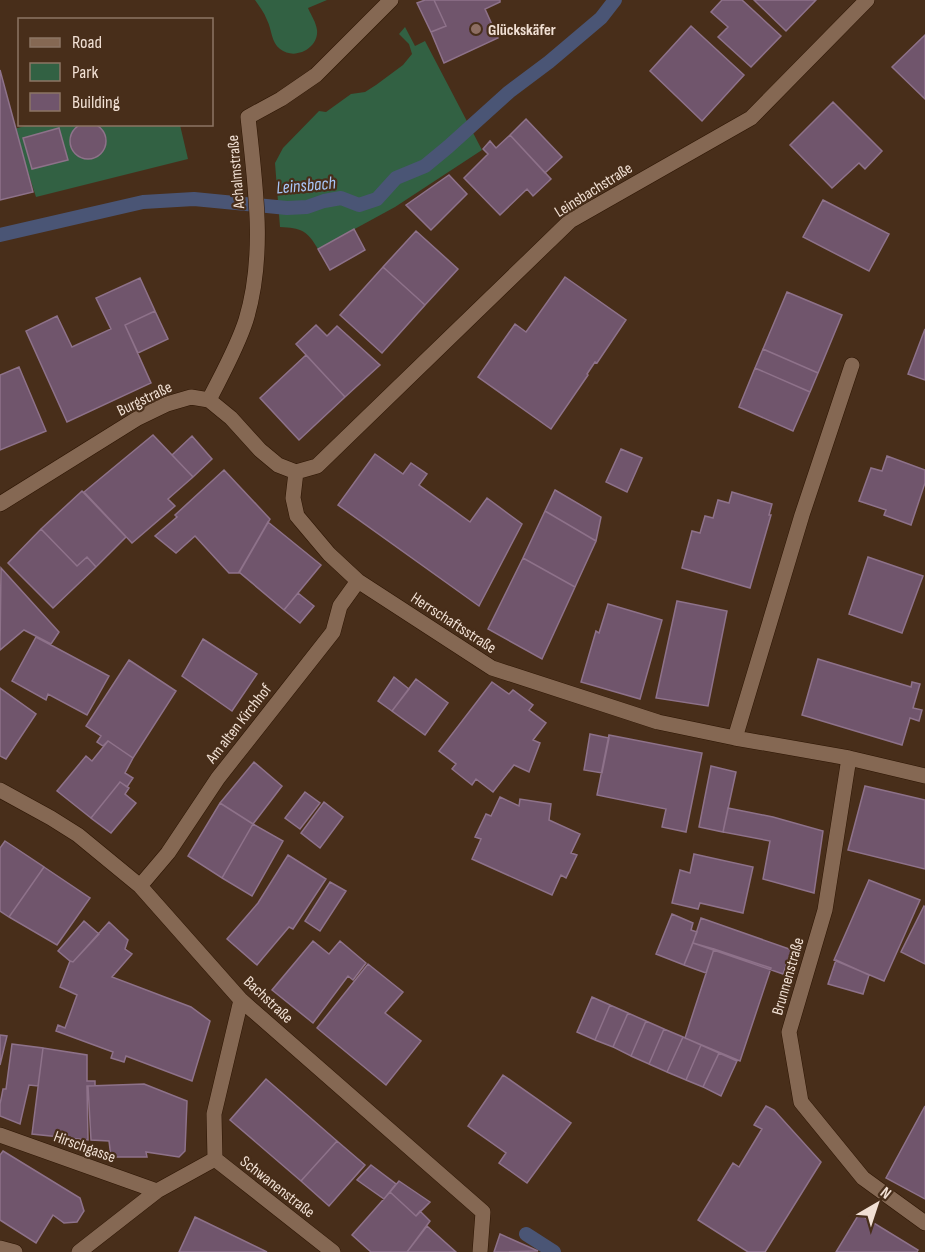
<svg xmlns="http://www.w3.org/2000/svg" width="925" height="1252" font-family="'Sofia Sans Condensed',sans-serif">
	<rect width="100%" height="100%" fill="#482e1a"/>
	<path fill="#326143" d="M255,0H327L308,8C311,15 316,22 317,30C319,48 295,61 280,49C271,42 272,30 267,20C264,12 259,6 255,0Z
		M405,27L415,46L425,41L482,150L395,207L318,249C307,230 301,228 280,227L275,163L283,148L319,111L326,112L351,94L365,92L376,85L403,65L412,54L409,44L399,34Z
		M32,124L180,125L188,159L36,197L14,129Z"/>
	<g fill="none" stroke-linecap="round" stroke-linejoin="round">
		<path stroke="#4a5575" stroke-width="14" d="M0,235L143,202L194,199L287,208L307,207L324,201L341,198L359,205L377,199L396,178L425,166L448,147L509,92L549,62L601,18L615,0
			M526,1234L554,1252"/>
	</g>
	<path fill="#70556c" stroke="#8e728a" stroke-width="1.5" d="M425,0H434L446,26L431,32L417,3Z
		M434,0H500V2L485,9L498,38L444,63L431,32L446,26Z
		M722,0H742L781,36L751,67L718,37L728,27L711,12Z
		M754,0H816L786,31Z
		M691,26L744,75L702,121L650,71Z
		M925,35V99L892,67Z
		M0,70L33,192L0,200Z
		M833,102L882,151L865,169L859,163L832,188L790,145Z
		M526,119L562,157L545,173L510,135Z
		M70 141a18 18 0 1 1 36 0a18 18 0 1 1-36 0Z
		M59,128L68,160L32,169L23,138Z
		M510,135L551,179L533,196L527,189L500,215L464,178L488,154L483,149L490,141L496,148Z
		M449,175L467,194L431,230L406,205Z
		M823,200L889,234L869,271L803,237Z
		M354,229L365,250L330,270L318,249Z
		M416,231L458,269L425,305L383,267Z
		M383,267L425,305L382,353L340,315Z
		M565,277L626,320L597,363L595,362L587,374L588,375L551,429L478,377L515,324L526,332Z
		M140,278L155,311L125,325L151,383L67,422L26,331L57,316L72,347L111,329L96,298Z
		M787,292L842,315L818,373L763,349Z
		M155,311L168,339L138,353L125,325Z
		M316,325L327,336L337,326L380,365L345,397L296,344Z
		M925,329V380L908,374Z
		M763,349L818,373L810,392L755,368Z
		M306,355L345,397L299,440L260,398Z
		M19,367L46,431L0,450V375Z
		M755,368L810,392L793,431L739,407Z
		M153,435L193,477L168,499L175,506L132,543L84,492Z
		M192,436L212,459L193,477L172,455Z
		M621,449L642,458L627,492L606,482Z
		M375,454L403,474L411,463L427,474L419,485L470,522L487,498L522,524L479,606L338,505Z
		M887,456L925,470V483L911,525L884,515L886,510L859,501L871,468L882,471Z
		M224,470L270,519L239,573H229L195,536L176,553L155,536L177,517L175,515Z
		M555,490L601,517L596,541L545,511Z
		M82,491L126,537L96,567L87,557L77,566L41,529Z
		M732,492L772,504L769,515H771L750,588L682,568L692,531L700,533L705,516L713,518L718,500L729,503Z
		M545,511L596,541L575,587L523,558Z
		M268,522L321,565L284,610L239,572Z
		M41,529L77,566L87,557L96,567L53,608L8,563Z
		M868,557L923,576L902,633L849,614Z
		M523,558L575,587L542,659L488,629Z
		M1,568L59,632L51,644L24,630L0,650Z
		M298,593L314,606L300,623L284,610Z
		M677,601L727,611L708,706L656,698Z
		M608,604L662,620L640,699L581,682L596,631L599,633Z
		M36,637L109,676L87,715L48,694L46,700L12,681Z
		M203,639L257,674L232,711L182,676Z
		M818,659L911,687L912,682L920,684L913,708L922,710L919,721L910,718L902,745L802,715Z
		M129,660L176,691L133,758L108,741L103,746L97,742L101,736L86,726Z
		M394,677L409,689L392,711L378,701Z
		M416,679L448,703L425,735L392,711Z
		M492,682L509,694L513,690L533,705L529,710L546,723L533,740L540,743L529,772L514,765L493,792L476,779L472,785L452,769L456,764L439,751Z
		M0,688L36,714L6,759L0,756Z
		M590,734L609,738L602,773L584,770Z
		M609,735L702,753L686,832L662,827L666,809L597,795Z
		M108,741L133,758L125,773L133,778L127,787L120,782L91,818L57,791L86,756L92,761Z
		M254,762L282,786L253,824L220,803Z
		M711,766L736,772L723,832L699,827Z
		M120,782L129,788L125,794L136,803L111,833L91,818Z
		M865,786L925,800V869L848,850Z
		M305,792L320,803L300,829L285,818Z
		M500,797L519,806L520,799L551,804L549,820L580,834L571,853L577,855L566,878L561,875L552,895L472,859L481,839L475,837L486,814L491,816Z
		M324,802L343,817L320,848L301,833Z
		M220,803L253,824L222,878L188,856Z
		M728,808L773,817L823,831L814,893L763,879L770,841L723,832Z
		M253,824L283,841L252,896L222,878Z
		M5,841L44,867L9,917L0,911V848Z
		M694,854L753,867L743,913L700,903L698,909L672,903L680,870L690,873Z
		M288,855L326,879L293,929L289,927L257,965L227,939L258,903Z
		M44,867L90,898L57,945L9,917Z
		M869,880L920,900L884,981L834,960Z
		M330,882L346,891L320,931L305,921Z
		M924,906L925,907V964L901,952Z
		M672,914L693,923L691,930L697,932L684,965L656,954Z
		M701,918L792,950L783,974L693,943Z
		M84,921L99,934L73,962L70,961L58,951Z
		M109,922L128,940L125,949L132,954L112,977L191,1007L210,1021L192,1081L126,1056L124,1062L111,1058L113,1052L56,1031L58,1025L65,1028L77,995L60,987L70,961L73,962Z
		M313,941L329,954L340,941L366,963L353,980L348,976L313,1023L272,990Z
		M693,943L714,949L706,973L684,965Z
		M714,949L771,968L740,1061L685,1038Z
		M836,960L869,975L863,994L828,984Z
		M368,964L403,992L385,1013L421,1041L386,1085L317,1028Z
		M592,997L610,1005L595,1040L577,1032Z
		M610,1005L628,1013L613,1047L595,1040Z
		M628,1013L646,1021L631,1056L613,1047Z
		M646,1021L664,1029L649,1064L631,1056Z
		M664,1029L683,1037L667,1072L649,1064Z
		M0,1035L7,1036L0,1065Z
		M683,1037L701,1045L686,1080L667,1072Z
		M12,1044L43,1048L38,1086L29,1085L20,1124L0,1116V1104L3,1089H6Z
		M701,1045L719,1053L703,1087L686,1080Z
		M43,1048L87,1055V1081H95V1086H87L88,1140L32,1134Z
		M719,1053L737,1061L721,1096L703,1087Z
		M503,1075L571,1123L527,1183L499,1163L506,1153L468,1126Z
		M266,1079L337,1141L301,1181L230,1120Z
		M144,1084L187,1101L185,1151L179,1157L146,1152L147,1157H111L109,1141L91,1140L88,1086Z
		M766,1106L774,1110L821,1162L765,1252H748L698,1220L733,1163L739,1167L762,1129L754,1125Z
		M925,1106V1199L886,1178Z
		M337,1141L365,1165L329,1206L301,1181Z
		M3,1151L80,1198L84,1211L77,1222L64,1223L53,1215L36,1243L0,1220V1155Z
		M371,1165L396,1184L384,1199L357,1180Z
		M399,1181L430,1202L416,1216L390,1192Z
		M390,1192L416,1216L420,1211L430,1221L407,1252H371L352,1235Z
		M859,1214L918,1250L917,1252H836Z
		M195,1217L267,1252H179Z
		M427,1226L456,1252H407Z
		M500,1234L538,1251L494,1252Z"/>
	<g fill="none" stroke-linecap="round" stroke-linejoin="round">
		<g stroke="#2d1503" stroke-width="16">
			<path id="minor" d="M209,400C222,374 237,348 246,320C266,254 255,184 248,117L281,99L316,75L391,0
				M296,472L317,466L570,221L751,118L867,0
				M296,472L293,498L297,516L329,554L358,581L492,668L658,722L735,738L849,758L925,776
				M0,504L138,418L167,404L191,397L209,400L231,418L260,450L278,465L296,472
				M735,738L802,515L852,365
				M849,758L825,910L789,1032L801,1102L863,1178L925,1223
				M0,790L51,818L78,835L140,886L241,1000L483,1212L480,1252
				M140,886L168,853L218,778L333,632L340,606L358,581
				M241,1000L214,1114L215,1159L333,1252
				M0,1135L157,1191
				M0,1248L15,1252
				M79,1252L157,1191L215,1159"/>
		</g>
		<use href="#minor" stroke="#856853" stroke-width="15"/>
	</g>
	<circle fill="#8d6e63" stroke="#482e1a" stroke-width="2" cx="476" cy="29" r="6"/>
	<g text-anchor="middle" stroke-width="4.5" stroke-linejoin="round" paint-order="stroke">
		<g font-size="16" font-weight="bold" fill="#f1e0d4" stroke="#482e1a" text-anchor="start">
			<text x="488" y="35">Glückskäfer</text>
		</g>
		<g font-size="16" fill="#f1e0d4" stroke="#482e1a">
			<text transform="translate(235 172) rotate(-95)" y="6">Achalmstraße</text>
			<text transform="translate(593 189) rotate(-32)" y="6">Leinsbachstraße</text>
			<text transform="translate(144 398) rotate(-26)" y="6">Burgstraße</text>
			<text transform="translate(454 622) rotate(33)" y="6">Herrschaftsstraße</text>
			<text transform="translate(238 723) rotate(-52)" y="6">Am alten Kirchhof</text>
			<text transform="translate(787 976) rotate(-74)" y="6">Brunnenstraße</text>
			<text transform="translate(269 999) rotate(43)" y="6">Bachstraße</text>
			<text transform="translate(85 1146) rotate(20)" y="6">Hirschgasse</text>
			<text transform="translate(278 1186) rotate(38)" y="6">Schwanenstraße</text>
		</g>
		<g font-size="18" font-style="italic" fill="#a9c6f8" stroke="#482e1a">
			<text transform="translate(306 185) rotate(-5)" y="6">Leinsbach</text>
		</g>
	</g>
	<rect x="18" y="18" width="195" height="108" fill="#482e1a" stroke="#8c7564" stroke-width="1.5"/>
	<rect x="30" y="38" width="30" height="9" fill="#856853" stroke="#8c7564" stroke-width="1.5"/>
	<text x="72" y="48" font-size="18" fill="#f1e0d4">Road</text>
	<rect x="30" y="63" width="30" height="18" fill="#326143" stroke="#8c7564" stroke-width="1.5"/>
	<text x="72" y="78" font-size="18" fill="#f1e0d4">Park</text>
	<rect x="30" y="93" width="30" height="18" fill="#70556c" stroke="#8c7564" stroke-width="1.5"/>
	<text x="72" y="108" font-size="18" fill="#f1e0d4">Building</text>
	<g transform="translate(877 1204) rotate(39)" stroke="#482e1a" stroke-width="4.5" paint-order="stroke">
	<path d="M0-4.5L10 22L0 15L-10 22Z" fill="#f1e0d4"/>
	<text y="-9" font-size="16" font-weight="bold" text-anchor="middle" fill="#f1e0d4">N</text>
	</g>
</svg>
